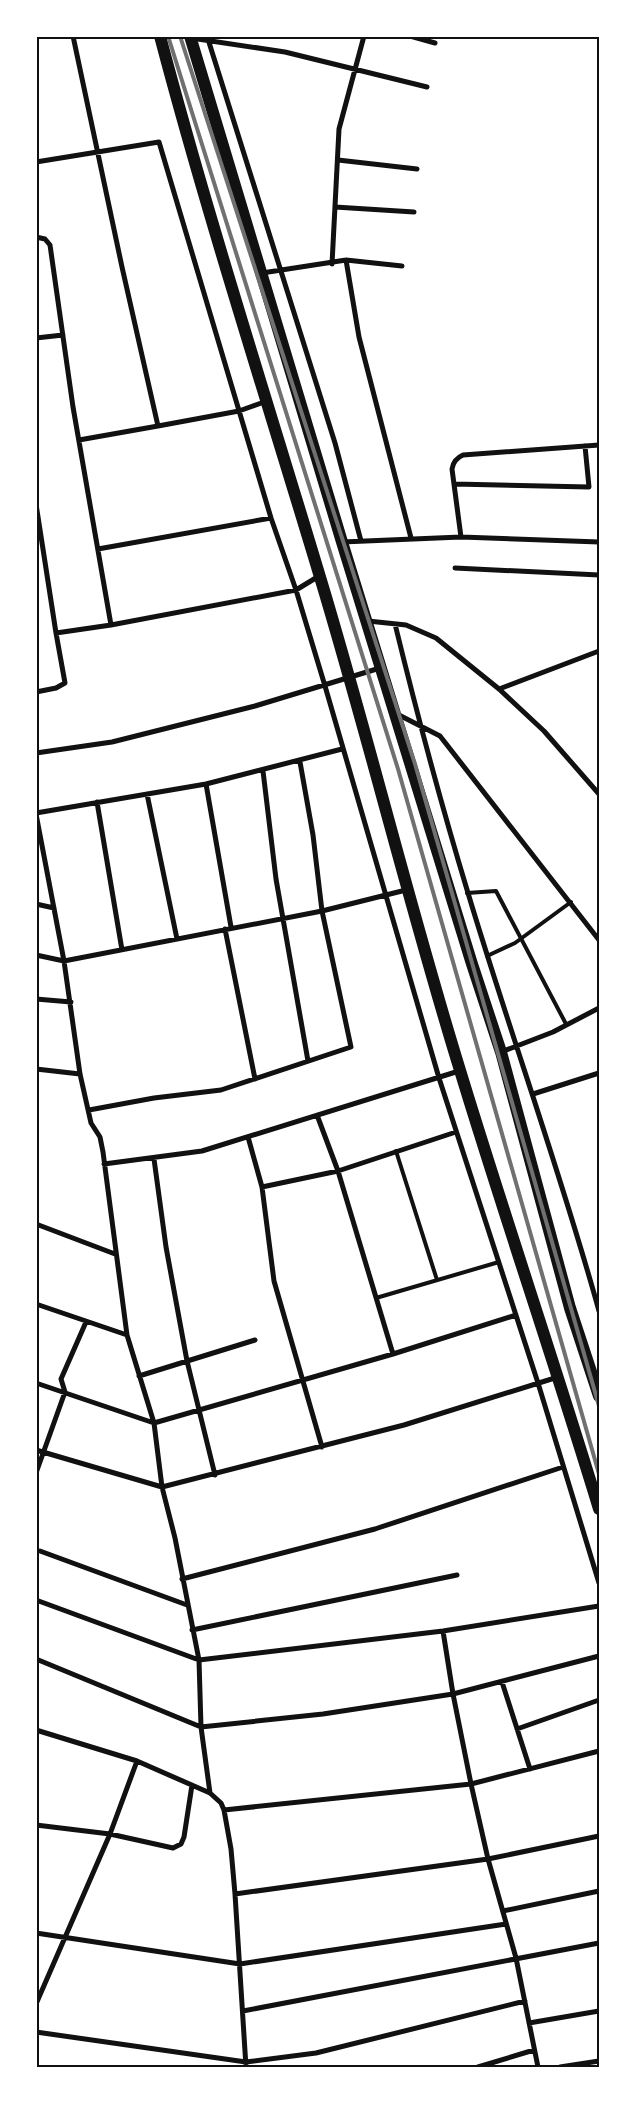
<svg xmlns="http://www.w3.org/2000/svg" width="635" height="2103" font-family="Montserrat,sans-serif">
	<rect width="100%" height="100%" fill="#fff"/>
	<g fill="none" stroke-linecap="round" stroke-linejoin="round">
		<path stroke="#111" stroke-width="4" d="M467,893L496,891L566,1024
			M487,956L515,943L571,902
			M396,1151L437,1280
			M376,1298L499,1262"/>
		<path stroke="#111" stroke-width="5" d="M73,36L122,267L158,426L239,411L267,401
			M207,36L335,443L361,541
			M410,36L435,43
			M191,38L285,52L427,87
			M338,160L417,169
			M36,162L159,142L271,518L296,590L325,686L439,1078L538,1383L599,1583
			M335,207L414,212
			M36,237L45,239L50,245L73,407L111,625
			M346,260L359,337L411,538
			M332,264L339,129L364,36
			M262,273L346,260L402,266
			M36,338L63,335
			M79,440L158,426
			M454,484L589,487L585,446
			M36,504L56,633L111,625L296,590L319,576
			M461,537L452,469C453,462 456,458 463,455L599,445
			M342,542L461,537L599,542
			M98,549L271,518
			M455,568L599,575
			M368,621L406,625L436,638L499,689L544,731L599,794
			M395,624C417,714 441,804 468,893C510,1033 560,1170 599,1311
			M499,689L599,651
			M36,692L56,688L65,683L56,633
			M397,714L440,736L599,940
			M36,753L112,742L255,706L380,668
			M263,771L276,879L308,1061
			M206,784L231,927
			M147,794L177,939
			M97,802L122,950
			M36,813L206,784L342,749
			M36,814L64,961L80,1074L91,1123L100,1137L103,1152L127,1335L154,1423L162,1487L175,1538L199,1660L201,1727L210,1793
			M36,904L54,908
			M225,929L255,1079
			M36,955L64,961L322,911L406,890
			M36,999L71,1002
			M501,1052L553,1032L599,1008
			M36,1069L80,1074
			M533,1094L599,1073
			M89,1110L154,1098L221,1090L351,1047L322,911L313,835L300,762
			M317,1115L338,1171L393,1354L516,1315
			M248,1137L262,1187L274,1281L322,1447
			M154,1159L166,1247L187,1361L215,1475
			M104,1164L202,1151L459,1071
			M262,1187L338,1171L456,1132
			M36,1224L115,1254
			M36,1304L127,1335
			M139,1376L255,1340
			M36,1383L154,1423L393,1354
			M36,1450L162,1487L404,1425L558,1377
			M36,1473L65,1392L61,1379L86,1322
			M40,1551L187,1605
			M182,1579L375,1529L563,1467
			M36,1600L199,1660L443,1631L599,1606
			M192,1630L457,1575
			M443,1631L453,1694L471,1784L488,1859L516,1958L538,2067
			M36,1659L201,1727L323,1714L453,1694L599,1656
			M502,1682L530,1769
			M517,1729L599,1700
			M36,1730L137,1761L210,1793L221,1803L224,1810L231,1849L235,1894L246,2067
			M224,1810L471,1784L599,1751
			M36,1825L110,1834L173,1848L181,1844L184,1837L192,1785
			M235,1894L488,1859L599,1836
			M503,1911L599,1891
			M36,1933L240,1964L506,1924
			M36,2004L110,1834L137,1761
			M243,2011L599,1943
			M529,2023L599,2011
			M36,2032L246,2062L316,2053L525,2001
			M478,2067L534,2050
			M560,2067L599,2061"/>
		<path stroke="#111" stroke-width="12" d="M160,36C208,218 266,397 320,577C369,739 409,905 459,1067C504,1215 554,1361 599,1509
			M190,36L342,542L472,964L501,1052L570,1308L599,1396"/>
		<path stroke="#707070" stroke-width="4" d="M168,36L398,769L599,1474
			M180,36L415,764L599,1406"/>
	</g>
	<rect width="635" height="2103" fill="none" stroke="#ffffff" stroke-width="75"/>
	<rect x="38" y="38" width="560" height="2028" fill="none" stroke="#111" stroke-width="2"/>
</svg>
